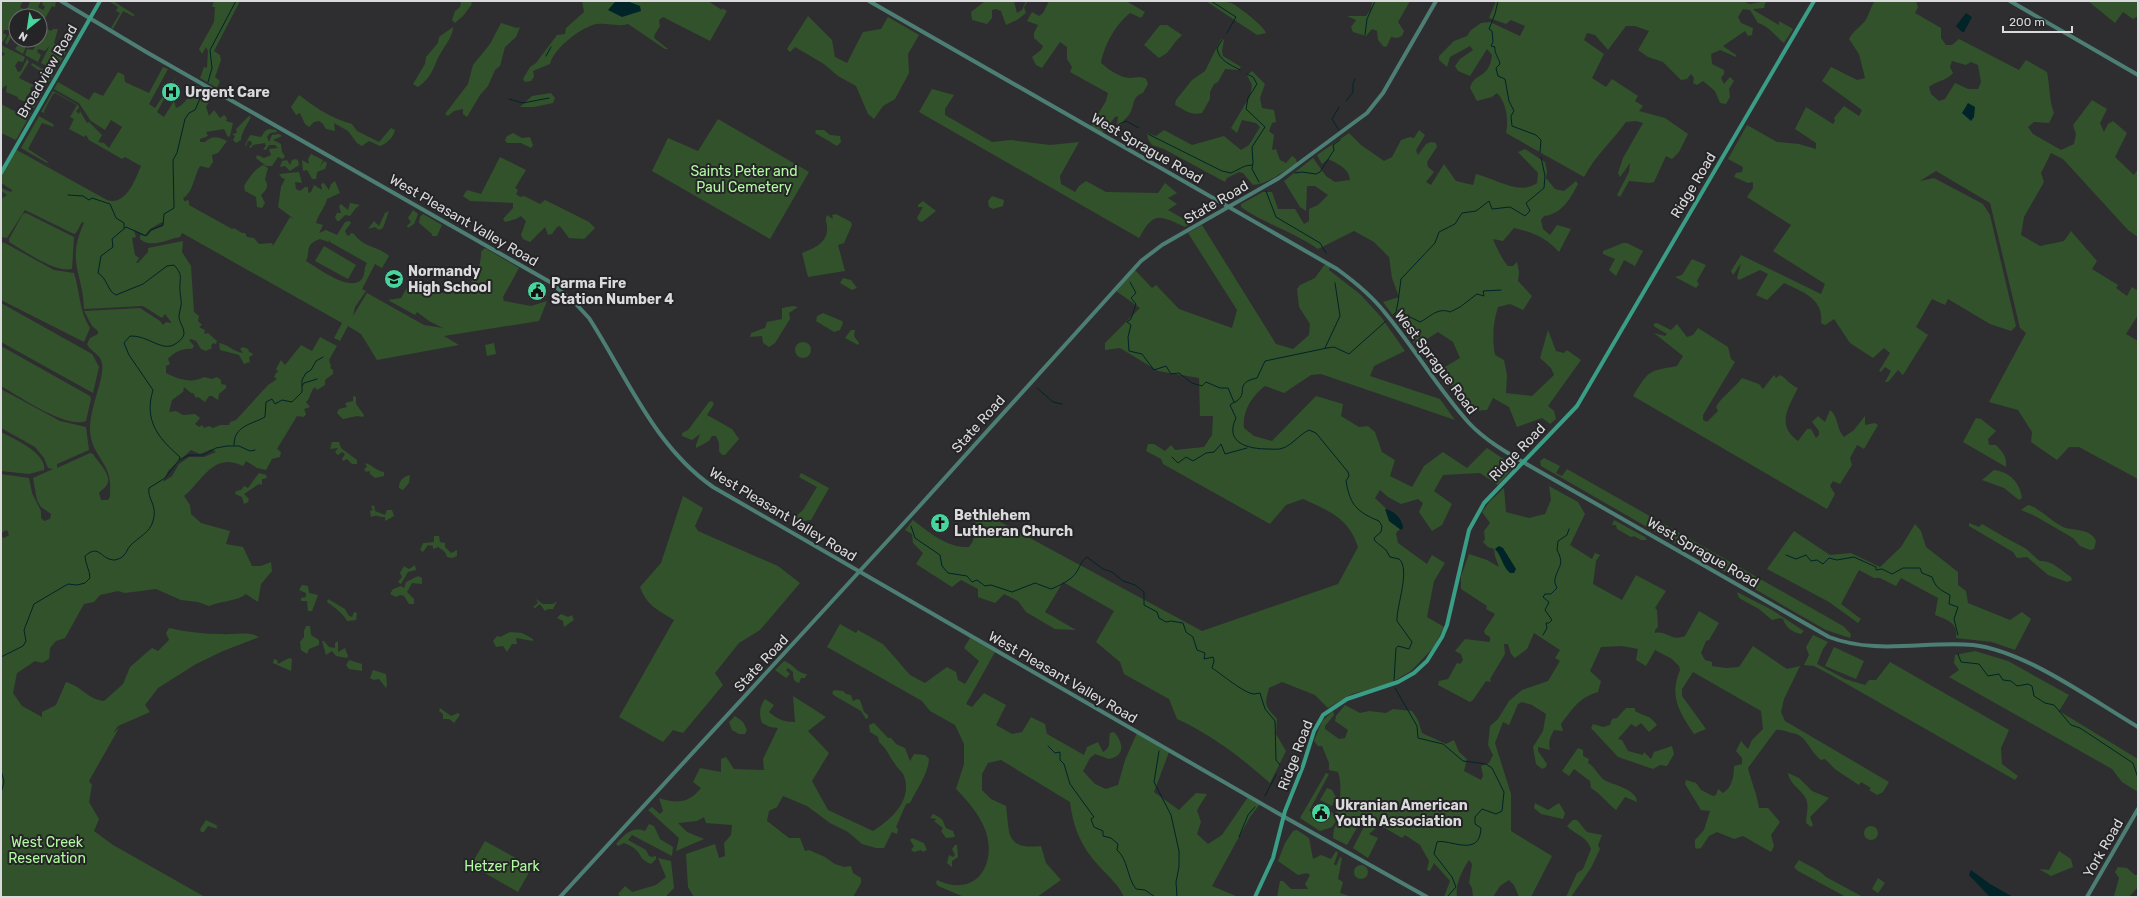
<svg xmlns="http://www.w3.org/2000/svg" width="2139" height="898" font-family="Rubik,sans-serif">
	<rect width="100%" height="100%" fill="#2e2e31"/>
	<path fill="#32522b" fill-rule="evenodd" d="M1,1H23L20,7L25,10L28,7L30,1H41L38,7L43,10L45,7L42,4L43,1H56L55,7L52,6L42,24L44,25V27L51,31L53,29H58L54,43L67,51L55,70L41,63L50,45L45,51L38,49L37,52L41,55L38,62L25,55L27,49L33,50L35,47L30,42L27,44L23,54L15,49L17,46L20,45L19,43L24,44L21,40H40V16H16V35H12L7,45L5,42L11,30H4L3,33L7,35L3,42L1,41Z
		M109,1H113L135,15L133,16L123,11L113,29L111,28L120,13L116,11L118,7Z
		M214,1H240L214,51L220,55L221,60L215,77L220,81L217,88L200,78L204,67L207,68L208,51L206,47L202,54L199,49L214,22L215,7H212Z
		M461,1H471L472,4L463,16L455,23L452,20L455,11L460,7Z
		M582,1H708L722,10V8L727,11L710,41L663,17L659,20L660,26L655,34L654,38L668,49H665L628,24C618,27 608,23 597,24C582,26 553,49 550,64L533,71L534,77L531,81L525,82L523,79L530,67L536,63L557,35L565,34L566,28L584,12Z
		M985,1H1014L1017,13L1022,10L1026,1H1028L1024,7L1026,13L1017,20L1006,25L1001,11L996,9L992,10V18L987,24L972,20L971,12Z
		M1049,1H1126L1145,12L1141,18L1130,13C1116,24 1104,45 1101,63C1108,69 1120,78 1130,78C1136,78 1140,76 1146,79L1148,84L1143,93C1131,97 1135,106 1129,115C1125,119 1121,123 1119,128L1117,125L1118,116L1115,117L1102,133L1091,126L1106,101L1108,93L1070,72L1072,67L1067,59V47L1060,42L1042,68L1036,65L1032,57L1041,50L1043,46L1034,38V33L1038,25L1027,21L1032,12L1039,16L1043,13Z
		M1206,1C1215,1 1223,1 1231,3C1237,5 1265,27 1266,33L1257,35Z
		M1372,1H1410L1398,22L1404,31L1402,36L1397,38L1391,37L1387,46L1384,47L1378,40L1377,31L1372,29L1366,36L1353,32L1351,27L1356,20L1347,16H1366L1371,9Z
		M1496,1H1743L1750,4L1766,1L1764,8L1753,9L1755,11L1779,25V21L1793,29L1784,43C1775,36 1769,26 1758,23L1750,10L1743,9L1738,17L1741,23L1753,28L1752,35L1748,36L1745,31L1723,46L1736,55V57L1720,50L1711,54L1712,64L1724,70V74L1721,78L1724,84L1730,77L1734,81L1729,89L1730,97L1726,104L1720,103L1715,91L1703,81L1697,85L1693,83L1694,78L1691,74L1687,79L1681,80L1663,62L1648,57L1638,50L1649,31L1635,26H1626L1608,50L1595,35L1587,33L1584,40L1604,54L1592,78L1606,87L1612,79L1638,96L1635,101L1643,106L1639,111L1665,118L1688,134L1679,152L1672,159L1666,156L1654,182L1650,183L1629,181L1620,197L1617,195L1629,172L1630,163L1620,177L1618,173L1623,158L1643,123L1636,121L1626,122C1612,141 1595,156 1584,177L1506,133C1509,121 1506,101 1497,93L1492,97L1477,101L1470,88C1474,72 1489,80 1492,55L1487,49L1470,76L1458,71L1455,66L1460,59L1473,50L1470,46L1450,57L1447,67L1439,60V56L1454,41L1467,36L1471,30L1481,23L1490,22L1520,36L1525,26L1511,20L1506,24L1489,18Z
		M1875,1H1916L1918,7L1915,13L1941,28V38L1946,45H1952L1959,39L2019,70L2026,60L2047,72C2050,86 2049,100 2054,113L2049,123L2034,122L2028,127L2033,134L2061,150L2074,144L2076,134L2073,125L2092,100L2107,109L2100,123L2104,132L2108,124L2113,121L2127,133L2115,157L2134,175L2138,169V237L2128,230L2063,159L2051,153L2041,173L2044,182L2024,217L2021,235L2040,246L2064,241L2071,231L2097,261L2092,269L2118,285L2116,288L2127,296L2132,287L2138,291V315L2126,334L2138,341V479L2079,447H2069L2057,460L2031,442L2032,432L2018,410L1989,402L2026,333L2020,328L1990,203L1936,171L1920,181L1934,178L1983,204L1990,215L2016,326L2011,331L1990,324L1948,299L1945,305L1932,299L1916,327L1928,335L1903,375L1898,370L1888,382H1885L1891,371L1885,367L1881,372L1879,371L1890,353L1884,348L1873,358L1850,343L1834,319L1825,325L1821,323C1824,298 1802,292 1784,283L1767,300L1756,295L1768,274L1760,270L1739,280L1737,278L1741,263L1733,275L1731,271L1741,255L1821,294L1825,284L1773,251L1791,225L1747,197L1753,188V182L1748,183L1734,177L1736,173L1742,172L1743,167L1728,159L1747,125L1777,142L1799,144L1816,149V143L1795,129L1806,107L1833,124L1835,121L1834,118L1844,106L1859,116L1862,110L1822,81L1831,67L1857,80L1865,78L1859,54L1849,39C1853,31 1859,28 1865,21C1869,16 1870,7 1875,1ZM1952,61L1966,65L1971,62L1978,65L1981,82L1978,89H1968L1955,83L1945,99L1939,101L1931,94L1929,87C1936,81 1948,80 1953,73L1950,67Z
		M2088,1H2138V16L2133,19L2123,12L2115,23Z
		M808,16L832,40L835,57L847,63L863,32L881,29L888,17L919,35L908,54L909,73L895,99L883,106L874,119L868,114L856,86L838,76L824,64L795,47L790,52L787,49Z
		M501,23L517,28L520,27L516,37L505,47L500,66L495,70L488,86L480,95L467,117L463,114V109L454,111L448,116L445,114L468,84L473,65L490,44Z
		M1160,25H1167L1182,35L1176,41L1167,53L1159,58L1144,45Z
		M453,27C453,36 446,44 442,51C433,65 434,76 418,87L413,84L425,64L426,57L438,43L439,37Z
		M1221,39L1224,40L1222,51L1223,56L1241,67L1238,70L1225,69L1218,82L1214,84L1210,92V99L1202,113C1190,116 1185,110 1175,105L1176,100L1192,80L1205,71Z
		M1,45L25,57L23,62L18,61L15,66L18,72L21,71L27,59L29,62L19,78L43,90L40,99L31,94H34L35,90H39L32,86L30,89L31,91L26,97L28,100L31,97L35,101H38L34,108L30,106L31,104L18,99V97L6,92L7,85L1,89V57L5,54L1,51Z
		M32,63L53,75L46,86L43,85L47,76L31,65Z
		M163,67L168,69L149,104L155,108L177,75L157,112L164,117L174,101L176,108C186,105 190,93 195,85L213,95L206,107L209,116L214,110L220,118L224,115L227,118L226,121L233,123L230,136L228,137L224,129L206,132L208,136L200,139V142H205C213,135 218,137 227,141L218,153L212,155L213,162L209,168L200,166C194,176 193,193 183,198L185,202L187,200L189,201V205L232,229L234,228L242,233H245L247,237L254,238L259,244L272,243L273,246L290,217L294,219L278,207L281,187L285,179L282,178L279,174L299,172L302,183L295,182L296,189L300,191L305,187H308V193L311,192L314,185L322,190L321,184L324,183L329,190L331,184L335,181L340,193L327,199C325,208 318,214 316,223L323,225L319,233L326,230L337,235L345,222L350,221L351,223L345,231L346,234L349,236L351,233L354,234C364,248 378,246 389,256L382,268L375,264L362,289L366,291L355,307L353,316L367,293L424,325L443,328L429,321L417,312L415,315L388,300L401,298L411,281C419,285 428,292 437,293C447,294 456,287 465,292C473,279 482,267 481,252L485,248L519,268L503,297L504,301L531,306L547,301L539,321L444,336L459,345L377,360L361,334L348,326L340,341L334,338L342,323L182,233L180,237C168,239 151,249 140,239V235L147,236L151,231L163,226L164,223L162,222L150,229L145,235L134,230L136,237L132,238L135,255L139,258L136,263H138L148,252V248L183,241L182,252L191,266L194,312L199,316L198,321L202,325L199,327L205,330L204,334L208,333L217,341L216,344L213,343L211,346L212,348L206,351L201,349L196,341L191,339L189,340L194,346L192,349C183,348 174,352 168,359L170,364L166,366V373C177,379 192,384 204,377L212,379L217,377L221,380V384L226,385V388L219,394L218,400L212,396H209L205,402L198,397L196,398L193,393H191L184,387L183,392L172,400L169,412L176,411L183,415L195,414L200,418L195,424L199,427L202,425L204,428L209,426L213,428L220,425H229L230,422L236,420L268,385L277,379L274,377L276,373L278,372L276,369L281,360L285,365L301,345L312,351L320,337L337,346L329,360L331,366L330,368L333,370V374L325,380V385L317,390L315,387C310,391 311,398 306,402L310,407L304,409L306,414L304,417L297,416L277,449L281,452L280,457L272,459L266,470L257,468L246,461L243,466C214,451 202,481 184,496L190,505L191,514L201,523L230,531L226,544L243,547L252,566H261L271,562L272,571L261,584L258,602L246,594C238,601 221,601 209,606L198,602L181,600L156,589L125,593L118,591L100,595L94,602L84,604L65,638L56,641L50,648L49,659L42,663L35,661L17,673L13,693L22,706L42,717V712L56,705L66,682C83,687 87,699 104,701L123,684L130,667L152,648L158,651L169,640L166,633L169,628C187,632 204,634 222,634C235,635 248,631 259,637L223,651L196,664L158,688L145,705L150,712L118,726L113,733L119,728L89,781L92,785L89,802L99,819L94,831L113,845L205,897H1V536L4,538L9,535L7,530L1,533V474L29,478L32,493L41,511V518L44,521L50,519L51,514L41,507L37,500L33,478L53,469L48,468L44,458L35,447L1,428V389L60,421L86,427L89,450L57,464V468L90,453L93,454C98,463 114,476 106,486C104,489 101,490 99,493L101,500H108C111,496 110,494 110,489C112,466 96,459 91,438C85,413 108,376 101,360C98,353 89,350 87,344L90,338L98,334V331L92,326L84,311L140,308L160,321L163,325L166,322L171,323V322L165,314L162,318L143,306L84,309C83,273 66,262 84,223L82,222L76,233L74,234L25,210L7,238L1,237V199L7,195L1,191V188L11,192L12,190L1,183V173L15,149L107,200C126,206 135,180 141,166L125,157L122,159L89,140L86,135L84,137L69,129L74,119L70,117L77,105L55,93L53,94L44,111L45,113L41,112L53,91L78,105L79,108L76,111L79,114L80,111L87,123L89,122L102,135L98,142L104,143L109,148L122,127L111,120L105,130L91,121L79,103L54,89L58,82L89,100L94,92L103,96L118,72L124,75L125,82L149,93ZM320,239L329,242L330,239V242L367,263C363,269 366,275 361,280C349,292 318,268 306,261C311,250 304,245 320,239ZM212,449L216,452L204,457H189L179,464L172,476L163,482L168,471L191,450L200,454Z
		M1252,71L1265,84L1260,98L1262,108L1274,110L1276,122L1272,123L1269,131L1274,135L1272,150L1276,149L1280,160L1286,163L1292,156L1296,159L1297,163C1283,171 1269,184 1253,185L1243,173L1239,172L1227,178L1225,182L1164,149L1152,145L1148,139L1147,133L1156,136L1164,130L1192,145L1224,136L1241,150L1249,145L1260,127L1256,123L1242,120L1237,133L1231,128L1250,96L1252,85L1247,75Z
		M932,89L954,95L945,109V115L992,142L1011,140L1050,145L1079,142L1060,176L1061,184L1075,192L1079,186L1086,181L1106,192L1158,193L1165,183L1177,193L1168,198L1177,204L1168,210L1191,223L1185,227C1159,215 1154,211 1139,238L919,112Z
		M551,93L555,98L553,103L534,107H520L532,96Z
		M299,95C315,107 332,119 352,124L357,131L379,142L391,128L395,130C394,136 387,144 380,146L369,141L362,146L357,143L348,131L334,123L335,131L326,129L323,124L319,121L314,122L309,127L305,124L300,113L296,115L291,107Z
		M1,104L20,114L24,109L31,113L16,140L1,133Z
		M39,116L53,124L54,127L42,123L28,149L48,162L47,163L21,148Z
		M249,116L251,117C248,123 241,133 241,140L236,143L233,140L235,136L232,134L237,133L236,129Z
		M718,119L809,172L770,239L652,171L668,138L698,151Z
		M269,129L276,130L277,132L270,133L267,137L269,142L272,135L279,134L282,136L273,140L281,144L282,152L285,156L283,159L278,157L272,166H266L256,158L257,155L264,158L271,155L269,149L278,148L275,145H269L266,150L263,149L266,146L265,143L253,145L251,148L249,147L252,144L251,141H248L246,146L245,145L250,135L261,137L265,131Z
		M816,130H824L830,135L840,136L841,142L837,146L815,133Z
		M1419,130L1425,135L1416,150L1418,155L1426,144L1431,142L1436,143L1437,147L1427,162L1428,167L1434,172L1426,182L1431,185L1444,164L1456,181L1473,185L1476,174C1494,178 1520,196 1537,183L1538,173L1518,152L1525,149L1545,162L1547,171L1546,178L1555,189L1564,191L1576,181L1578,184C1570,199 1562,214 1544,216L1541,220L1543,229L1550,235L1557,225L1571,229L1559,252C1547,238 1532,232 1514,228L1503,241L1493,239C1496,247 1503,261 1508,266H1513L1517,262L1519,272L1518,281L1532,296L1523,310L1510,304L1498,307C1493,322 1492,339 1495,355L1504,360L1507,375L1506,393L1532,396L1554,375L1551,368L1540,358L1548,330L1556,351L1564,353L1567,350L1581,360L1548,406L1554,411L1556,419L1550,424L1542,418L1517,427L1509,407L1493,398L1487,410L1471,411L1461,404L1459,394L1438,371L1460,358L1453,342L1438,332L1416,346L1383,302L1399,297L1392,278L1389,257L1374,242L1354,231L1318,249C1294,232 1265,224 1241,207V204L1263,192H1272L1278,209H1295L1304,224L1309,221V209L1318,205L1328,195L1315,186H1307L1306,211L1300,207L1284,181L1313,158L1326,176L1335,182L1350,180C1349,168 1338,164 1328,159L1322,164L1317,155L1349,133L1361,145L1384,161L1392,157L1401,140L1410,137L1414,138Z
		M513,133L522,138L530,137L533,145L531,148L521,143H507L505,140L507,136Z
		M311,154L323,160L320,167L324,161L327,163L325,169L317,172L316,179H312L307,170L303,171L302,160L309,164L308,159Z
		M500,157L526,170L515,188L518,190L516,194L520,197L524,196L540,204L545,200L589,222L595,228L584,239L569,238L560,226L557,227L552,234L548,235L545,227L530,242L523,239L521,235L526,221L521,216L516,219L505,222L503,219L513,208V203L470,201L463,196L467,190L481,194Z
		M295,159L298,160L299,165L290,171L285,166L280,167L282,161L287,160L290,165L292,160Z
		M263,165L268,168L265,179C269,187 267,189 261,195L265,203L262,208L257,207L256,197L245,191L244,186C249,178 254,170 263,165Z
		M992,196L1004,200L1003,206L993,209L989,207L988,201Z
		M923,201L936,211L922,222L919,221L917,218L923,207H918V205Z
		M350,203L360,205L356,208L350,216L345,215L339,221H337L335,217L337,213H341L339,206L341,204L348,210Z
		M413,210L418,214L414,224L408,228L407,226L411,222L408,218Z
		M389,211L383,228L379,230L375,227L368,229L374,221L379,226L385,213Z
		M26,213L74,237L72,269C55,273 25,251 9,242V239L23,214Z
		M423,214L442,225L437,236H432V234L419,223L420,217Z
		M836,214L851,222L852,225L844,243L838,245L845,271L808,277L802,253C812,249 826,244 827,231C828,224 824,221 827,215L833,219L832,215Z
		M1202,225L1276,344L1293,349L1309,335L1310,324L1299,307L1297,289L1300,285L1315,278L1325,264L1330,267L1329,270L1360,294L1381,317L1405,351L1374,366L1370,376L1440,399L1455,420L1321,374L1311,375L1284,393L1265,386C1252,396 1242,411 1244,428L1254,436L1272,441L1316,396L1343,404L1341,416L1359,427L1368,426L1375,432L1382,452L1395,460L1390,476L1412,487L1424,466L1443,452L1467,468L1487,448L1514,466L1498,485L1480,473L1443,475L1434,491L1452,504L1442,525L1432,531L1419,512L1423,503L1418,499L1401,504L1388,497L1380,490L1375,498L1400,522L1401,528L1396,533L1398,543L1427,564L1432,555L1445,563L1434,581L1427,617L1444,627L1434,647L1411,671L1389,684L1352,694L1328,708L1315,695L1282,682L1269,688C1264,705 1265,706 1277,719L1276,734L1286,751L1270,783C1240,757 1214,736 1177,719L1169,699L1124,674L1120,662L1096,642L1114,611L1063,582L1045,612L1076,630L1055,629L1026,612L1018,601L1004,594L995,603L978,597V589L961,580L952,587L916,564L923,553L913,543L912,534L905,530L913,520C930,533 947,548 969,547C980,533 971,525 978,510L1202,631L1338,584L1358,547C1349,518 1329,511 1303,499L1286,505L1270,524L1163,464L1161,459L1146,451L1148,444H1154L1165,451L1171,445L1175,450L1204,447L1212,435L1213,416H1200L1199,378L1158,371L1120,348L1105,350V343L1140,308L1116,291L1135,270L1152,288L1156,285L1179,309L1232,328L1237,310L1188,233Z
		M3,242L54,270L74,273C80,292 79,311 90,328L84,342L1,300V246Z
		M1623,243H1627L1643,251L1635,266L1624,260L1616,276L1609,270L1615,259L1603,254V251Z
		M324,246L356,265L348,279L315,261Z
		M1692,259L1706,265L1697,281L1699,284L1696,288L1675,277L1682,275Z
		M843,278L851,280L857,288L852,290L840,283Z
		M1,303L92,354L99,367L93,393L1,342Z
		M793,306L798,307L789,313L790,319L775,343L769,347L763,343L762,336L750,337L751,333L765,328L767,322L782,319V308Z
		M823,313L842,321L843,323L840,330L834,332L816,321L817,316Z
		M1657,323L1671,330L1677,324L1687,337L1693,335L1698,328L1728,347L1731,359L1735,362L1703,415V420L1707,422L1718,411L1716,407C1721,397 1734,389 1742,378L1759,384L1763,389L1774,375L1776,378L1780,375C1787,379 1790,385 1798,388C1788,408 1776,425 1798,441L1807,429H1811L1816,438L1819,435V431L1812,422L1818,416L1825,422L1830,410C1839,417 1836,429 1844,437L1854,430L1865,416V425L1875,423L1878,425L1864,449L1857,445L1850,458L1852,465L1840,484L1833,481L1830,486L1835,494L1827,509L1633,396C1649,370 1648,371 1677,366L1683,356L1654,333L1665,336L1667,334L1655,327L1653,324Z
		M851,330H855L854,336L859,343L858,345L845,338Z
		M795 350a8 8 0 1 1 16 0a8 8 0 1 1-16 0Z
		M219,343C229,345 234,352 243,353L240,349L243,347L248,349L249,352L252,353L253,355L249,357L250,362L244,364L239,355L220,350Z
		M494,343L496,354L487,356L485,345Z
		M1,346L90,396L91,399L86,421C66,429 19,396 1,386Z
		M353,396L356,397V404L364,415L363,417L357,416L343,419L337,413L339,409L347,407L345,403L353,401Z
		M712,401L714,404L707,415L732,429L739,439L725,455H722L719,451V443L716,436H712L709,441L696,448V445L700,434L692,440L682,436V433L688,430L709,402Z
		M1976,418L1981,419L1996,431L1988,439L1989,445H1996C2003,453 2007,456 2006,467L1963,442Z
		M1,432C14,439 47,453 44,470L29,474L1,471Z
		M332,442H339L341,448L357,460V464H352L347,459L343,461L342,459L345,454L342,452L338,455L335,452L338,448L330,449Z
		M1544,458L1560,466L1556,473L1562,476L1567,469L1843,626L1851,634L1850,638L1826,630L1541,466L1540,461Z
		M365,463C373,465 376,471 384,472V476L375,478L370,474V471L366,472L364,469L367,467Z
		M1994,470C2010,472 2020,483 2022,498L2019,500L2004,488L1982,480Z
		M259,473L266,475L267,478L262,479V485L259,484L244,494L249,499L248,502L244,504L242,497L235,494L236,491L241,490L244,486L248,488Z
		M801,473L829,488L811,520L798,522L794,518L803,510L817,487L799,477Z
		M410,475L409,483L403,490L399,488C399,480 403,477 410,475Z
		M1549,486L1578,502L1585,514L1570,545L1592,559L1595,553L1600,555L1596,561L1593,584L1622,600L1636,575L1666,591L1655,608L1657,610L1658,627L1655,630V633C1667,630 1671,642 1685,636L1699,611L1719,623L1709,640L1706,641L1701,653L1705,660L1712,662V666L1726,668L1739,667L1753,646L1787,669L1800,666L1784,699L1781,712L1785,721L1889,782L1883,792L1877,795L1869,790L1871,788L1861,782L1859,785L1836,770L1825,759L1821,760C1809,751 1807,735 1792,733C1786,732 1783,729 1776,730L1748,768C1751,781 1757,794 1759,808H1768L1780,822L1771,835L1774,846L1771,852L1743,836L1734,839L1717,832L1709,836L1701,848L1697,849L1695,847V840L1704,830L1710,811L1701,810L1685,784L1686,780L1696,783L1701,790L1713,796L1716,795L1718,789L1723,793C1732,788 1734,776 1734,766L1742,764V758L1736,751L1741,741L1748,749L1752,740L1763,729L1761,711L1693,672L1682,689V696L1706,729L1694,734C1679,712 1669,696 1680,670L1679,666L1672,659L1655,650L1646,666L1636,660L1638,649L1622,646L1601,647L1590,671L1601,681L1598,692C1580,697 1572,709 1561,724L1563,731L1554,730C1550,737 1548,742 1550,750L1538,747V751L1547,764L1546,767L1542,769L1536,764L1533,747L1543,731L1546,714L1532,705L1522,702L1518,704L1509,725L1503,722L1495,743L1511,794V831L1552,856L1531,897H1519L1514,885L1509,880L1500,886L1493,897H1473L1472,888L1469,883L1472,864L1469,860C1462,871 1455,884 1457,897H1444L1450,881L1434,863L1430,871L1427,870L1429,861L1420,845L1405,835L1402,838L1385,828L1378,826L1369,834L1378,838L1368,858L1353,848L1370,815L1365,814L1347,845L1333,838L1334,829L1340,817L1336,814C1341,802 1342,784 1338,772L1329,770V763L1322,746H1318L1314,741L1322,721L1332,712L1333,711L1334,715L1325,726V729L1339,739L1345,738L1348,730L1335,721L1336,716L1345,705L1360,713L1369,711L1386,713L1393,709L1412,711L1418,720L1422,733L1446,744L1454,740L1459,752L1467,759L1464,771L1481,780L1483,776L1481,766L1489,763L1493,755L1488,745L1490,726L1498,719L1509,701L1522,690L1548,681L1560,661L1555,658L1560,650L1534,633L1527,649L1515,658L1511,654L1508,644H1504L1505,654L1490,679L1491,682L1486,681L1473,700L1470,702L1438,685L1439,681L1448,679L1457,663L1460,664L1463,660L1461,654L1455,651L1465,639L1490,642V637L1485,634L1484,631L1495,614L1486,609L1487,606L1461,589V576L1469,554L1487,560L1499,567L1495,556L1494,549L1488,547L1483,542L1485,539L1484,531L1490,523L1482,512L1490,501L1504,488L1506,512L1529,518L1545,514L1551,500Z
		M683,496L703,508L695,526L698,531L778,566L800,583L760,630L739,643L715,673L723,685L683,733L673,730L663,742L619,717L674,620C658,610 647,606 640,587L661,563Z
		M374,505L375,511L385,515L387,510H392L394,516L385,521V517C378,517 378,514 371,517L370,511L373,510L371,507Z
		M2028,505C2036,506 2053,522 2063,527C2073,531 2091,528 2096,541L2094,549L2090,550L2080,546L2073,538L2035,516L2021,510Z
		M1614,520L1645,537L1647,540H1641L1634,536L1631,537L1617,529L1616,525H1612Z
		M1969,523L1979,527L1982,524C1996,532 2009,540 2023,547C2029,550 2034,557 2040,561C2052,560 2062,571 2071,577L2072,580L2067,582L2048,575L2027,557L2017,558L2013,552L1969,526Z
		M1915,524L1921,531L1926,547L1958,572V585L1966,591L1968,603L2010,620L2022,612L2031,619L2015,650L1992,642L1956,638C1958,623 1948,620 1935,615L1938,598L1901,578L1896,586L1880,578H1874L1859,570L1841,604L1861,619L1858,623L1829,602L1767,569L1794,531L1830,555L1851,553L1880,567L1901,547Z
		M434,536H439L440,542L445,543V547L451,553L457,550V556L452,558L447,557L445,552L438,547L433,549V546L428,545L423,552L420,550L423,543L434,542Z
		M415,565L416,570L408,572L401,584L398,582L402,577L400,573L404,566L409,569Z
		M418,576L422,578V584L412,583L407,592L414,599V604H409L404,596L400,595L396,597L390,594L393,589L401,586L404,588L406,582Z
		M302,585L308,586L309,593L318,595L312,611H308L307,601H301V598L306,597V593L299,590Z
		M1737,592L1772,610L1804,631L1801,634C1792,632 1786,628 1783,619L1780,618L1772,620L1759,609L1739,598Z
		M328,599L345,609L349,616L352,617L354,612L357,613L356,620L347,621C344,614 333,606 327,602Z
		M536,599L543,604H553L557,601L553,609H548L545,611L540,604L535,608L533,607L538,603Z
		M561,614L568,617L572,615L574,620L564,627L563,621L557,618Z
		M840,624L856,633L858,630L883,644L910,675L925,683L947,667L956,672L958,680L965,684L979,661L964,648L970,638L995,652L966,704L972,707L984,693L1006,705L996,725L1012,734L1022,732L1031,717L1045,724L1047,734L1084,755L1087,747L1098,742L1103,752C1112,747 1108,742 1110,733L1114,732C1123,742 1126,756 1109,759L1095,754L1090,758L1083,771L1095,784L1106,789L1118,785L1125,760L1137,733L1169,752L1154,792L1179,810L1196,793L1207,794L1197,810L1201,822L1197,834L1208,844L1222,835L1248,797L1260,804L1250,817L1212,886L1238,897H1124C1118,884 1108,876 1099,866C1081,847 1073,827 1070,802L1001,760L988,763L982,774V790L991,799L1006,806C1010,832 1004,850 1041,846L1046,863L1061,880L1037,897H964L938,886L936,883L937,880C974,898 997,867 986,832C980,815 968,801 956,789L964,764V744L955,725L930,711L922,701L827,647Z
		M306,626H310L311,635L319,640V645L309,649L307,654L301,650L300,642L304,637V631Z
		M510,632L522,633L533,639V641L516,638L517,644H512L507,652L503,646L496,647L493,641L497,636L500,637Z
		M1813,635L1828,642L1823,649L1817,664L1845,679L1865,685L1869,680H1876L1890,662L2009,730L2001,748L2002,764L2018,776L2015,780L1831,675L1814,666L1804,665L1809,655L1806,647Z
		M322,641H324L329,647L335,648V643L338,641V652L345,648L348,656L347,658L336,656L332,651L326,655Z
		M1834,647L1864,661L1856,679L1825,666Z
		M1975,651L2008,661L2069,695L2059,711L2138,759V792L2122,782L2112,769L1949,677L1959,670L1954,663L1955,655Z
		M289,658L292,659L291,671L273,663L274,659L277,660L278,664Z
		M349,660L362,664V671L349,669L346,665Z
		M784,661C793,663 797,674 807,674L805,678H801L799,683C793,681 793,678 793,672L788,668L786,670L790,674L786,678L775,670Z
		M373,670L386,674L387,685L386,688L379,679L374,680L370,678Z
		M834,690L843,691L846,694L851,695L853,701L857,699L860,700L864,712L868,715V718L866,719L861,711L835,696L832,693Z
		M793,696L826,717L808,731L829,753L812,781L828,810L873,831C890,820 913,801 904,776C903,772 897,768 895,764C889,756 887,749 879,742L878,737L870,732L869,725L874,723L888,738H891L896,744L905,748L910,761L914,754L925,755L929,759C928,774 917,789 910,803L906,804L896,827L898,829L897,834L892,832L884,848H876L862,844L848,832L830,823L807,806L783,796L777,807L769,811L767,821L789,838H800L805,851L809,850L825,857L835,864L844,867L851,866L853,873L861,878V883L853,897H694L688,887L686,854L715,844L719,858L725,856L724,843L731,835L732,825L706,823L704,817L697,821L678,823L687,832L704,839L676,851L679,838L648,810L652,807L660,814L663,811L659,798C677,804 689,803 701,788L693,782L700,768L721,772V759L726,757L734,769L764,770L763,759L778,728L770,727L762,723C759,715 759,707 765,699L774,705L769,712C777,719 784,722 795,722Z
		M440,708L451,716L458,713L460,715L454,723L449,719H443V714L439,711Z
		M1626,708H1635V711C1645,717 1649,714 1657,725L1649,732L1641,723L1636,727L1631,724L1618,739L1622,740L1628,751L1643,755L1644,752L1651,759L1654,752L1672,746L1674,754L1667,766L1660,765L1653,769L1618,757L1591,728L1593,724L1603,727L1610,725L1612,719L1617,718Z
		M735,716L743,722L747,730L745,734H739L732,730L729,722Z
		M1578,748L1583,750V756L1589,759L1588,763C1596,767 1598,777 1606,781C1615,785 1637,790 1637,802L1625,797L1616,810C1607,803 1601,794 1591,788L1590,781L1574,769L1569,776L1562,771Z
		M1326,773L1329,774L1309,811L1325,818L1330,811L1335,815L1336,821L1332,827L1320,831L1300,818Z
		M1788,773L1799,778L1812,791L1829,798L1810,817L1813,825L1811,827L1806,823C1806,815 1810,805 1805,797C1800,789 1789,783 1788,773Z
		M1327,788L1332,790L1336,797L1332,806L1320,800Z
		M1535,803L1548,810L1559,803L1565,813L1563,819L1541,814L1534,808Z
		M933,814C944,820 941,817 946,828L953,831L955,837L946,838L941,831L943,828L934,821L937,819L930,818Z
		M206,820L218,826L216,827L218,829L208,826L204,832H201L200,829Z
		M1573,820H1577L1587,832L1602,835L1598,845L1600,849L1591,868L1571,897H1566L1577,873L1583,869L1591,849C1587,836 1575,835 1567,826Z
		M649,824L654,826L660,839L673,847L672,856L632,835L628,840L646,850L649,856L652,857L656,856V859L651,864C638,858 643,856 635,849C632,846 627,844 624,843L618,846L616,844C624,835 632,826 645,831Z
		M1864 833a7 7 0 1 1 14 0a7 7 0 1 1-14 0Z
		M1297,830L1309,838L1313,859L1321,855L1331,859L1336,851L1338,853L1334,864L1336,866L1340,857L1342,858L1338,879L1343,882L1340,893L1352,897H1277L1280,881H1283L1291,889H1308L1305,884L1310,875L1307,873L1298,875L1278,861L1285,843L1293,831Z
		M912,838L924,843L927,850L923,852L921,850L914,852L911,850L914,846L910,840Z
		M485,841L532,867L518,892L471,865Z
		M955,845H957L958,857L952,861V867L947,863L949,855L953,857L955,855L952,849Z
		M2059,851L2071,859L2073,867L2051,876L2039,869L2049,870Z
		M658,858L671,861L674,888L667,895V897H621L618,894L625,886L632,892L656,885L666,877Z
		M1799,860C1807,865 1820,870 1826,877L1863,897H1846L1798,871L1794,867Z
		M1354 872a7 7 0 1 1 14 0a7 7 0 1 1-14 0Z
		M2118,867L2127,868L2135,875H2138V887L2129,897L2114,896L2119,878L2115,872Z
		M1878,878L1885,883L1878,893L1872,889Z"/>
	<path fill="#002428" d="M627,1L640,6L641,11L622,17L608,10L615,2Z
		M1966,13L1972,17L1964,32H1962L1956,26Z
		M1968,103L1975,107L1974,117L1971,121L1962,113Z
		M1385,509C1393,510 1403,519 1403,528L1401,530L1389,521Z
		M1499,546L1503,548L1516,569L1514,573H1510C1502,566 1502,556 1495,549Z
		M1971,870L1990,884L2013,897L1989,896L1969,875Z"/>
	<g fill="none" stroke-linecap="round" stroke-linejoin="round">
		<path stroke="#002428" stroke-width="1" d="M1211,1L1236,17L1227,33
			M1498,1L1495,14L1489,29L1492,31L1493,42L1491,46L1495,47C1494,53 1499,58 1500,64L1496,68L1498,76L1505,79L1509,101L1514,111L1511,116L1512,126L1536,135L1541,140L1540,152
			M1365,35L1367,19L1375,1
			M1222,40L1217,48C1219,61 1230,64 1240,70
			M546,56L551,47
			M1247,74L1253,77L1257,84L1248,98L1246,109L1265,127L1252,147L1253,163L1252,169L1259,182
			M208,82L212,68L210,50L236,1
			M509,99L523,103L549,98
			M1346,101L1353,92V84L1355,79
			M1339,107L1332,119L1339,130
			M1119,124L1126,121L1139,128
			M1148,134L1222,171L1231,173L1245,166L1252,165
			M1295,173L1302,172L1316,174L1320,172L1334,150L1333,145L1340,140
			M1266,191L1276,217L1320,243L1326,253
			M68,195L83,196L89,200L92,198L110,204L116,218L124,223V228
			M1130,282L1136,293L1131,298L1136,304L1131,319L1127,322L1131,325L1128,337L1129,351L1142,354L1154,370L1166,366L1171,374L1179,373L1192,383L1202,386L1206,382L1220,388H1228L1234,402
			M1398,311L1420,322C1430,317 1438,307 1450,312L1460,307L1477,294L1484,296L1483,291L1501,290
			M1393,315L1396,312L1398,302L1401,279L1435,243L1439,232L1455,224L1462,213L1476,211L1489,201L1492,209L1510,207L1525,216L1530,211L1526,203L1544,188L1545,176L1541,157
			M1386,321L1349,354L1334,347L1327,348L1265,361L1257,378C1234,383 1248,392 1238,400C1235,403 1233,402 1230,405L1236,418C1224,443 1248,449 1268,449C1272,449 1279,450 1283,448C1292,445 1300,434 1309,430L1316,433L1348,472L1349,476L1346,481C1350,505 1357,512 1379,521L1382,526L1381,532L1374,538L1375,541L1386,550L1390,557L1399,559C1411,569 1396,607 1397,621L1412,642L1409,649L1398,646L1396,648L1394,681
			M1325,348L1340,316L1335,283
			M302,386L304,383L317,379
			M1037,388L1053,402L1062,404
			M234,445C234,426 250,425 265,417L266,402L272,399L275,404L282,400L292,402L302,392V380L306,373L311,370L316,361L323,357
			M1172,457L1178,463L1186,457L1193,461L1206,453L1214,452L1221,444L1225,454L1247,448
			M179,460L180,457C157,437 144,420 153,390L129,355L124,343L130,336C146,335 159,349 171,346C176,344 184,339 184,333C184,328 180,323 179,318C179,314 180,310 181,306C182,301 180,296 180,291C179,278 184,276 174,265L167,266L143,284L116,295C108,292 107,278 98,273L101,256L113,247L112,239L126,227L146,236L151,230L163,225L164,214L174,208L173,160L177,153L185,119L189,113L195,110L202,94
			M911,526L915,538L940,555L942,566L948,573L967,576L972,582L977,580L985,586L991,585L1012,592L1035,583L1051,589C1059,586 1071,580 1076,573C1080,567 1081,561 1087,557L1103,569L1112,572L1123,581L1135,585L1144,592V605L1157,612L1159,618L1166,622L1171,621L1183,623L1186,632L1193,637L1197,650L1205,653L1204,659L1213,657L1214,661L1212,668C1220,673 1245,694 1254,694C1256,694 1258,693 1260,693L1265,709L1275,721L1276,760L1280,765
			M1786,555L1796,559L1806,555L1811,561L1817,560L1823,564L1829,558L1837,560L1854,557L1876,567V570L1882,569L1892,574L1903,568H1920L1922,573L1932,577C1936,588 1939,589 1950,595L1949,604L1958,607L1954,619L1958,635
			M1543,635L1547,628L1546,623H1549L1552,620L1545,610L1549,602L1543,597L1545,594H1551L1557,588C1556,585 1554,583 1555,579C1558,566 1565,565 1557,550L1558,541L1567,535L1569,529
			M1958,654L1961,662L1979,664L1988,676L1999,674L2003,680L2011,681L2017,686L2028,684L2032,686L2034,696L2045,703L2054,705L2071,725L2080,728L2133,763L2138,778
			M1,657L23,646L26,641L24,630L34,604L68,584L77,585L85,583L90,578C90,570 85,564 85,556C100,543 100,560 115,560C118,559 122,558 123,556C127,553 127,549 130,546C138,537 150,533 153,521C158,505 147,499 149,488L165,478L179,460L189,455H203L216,448L227,446H239L250,451L255,450
			M1395,688L1417,726L1418,738L1443,744L1463,761L1486,764L1492,768L1504,792L1502,811L1496,814L1482,809L1475,817V824L1481,828C1480,859 1448,838 1437,842L1434,854L1452,877L1456,887L1447,897
			M1048,746L1055,753L1060,752V760L1064,764L1070,784L1094,817L1091,819L1094,827L1103,831V836L1111,838L1118,844L1117,850C1128,859 1127,878 1136,889L1145,890L1155,897
			M1159,751L1154,782L1171,815L1179,851V867L1176,882L1177,897
			M1,770L4,782L1,793
			M1265,796L1276,775
			M1239,837L1248,815L1255,807"/>
		<path stroke="#4c7e74" stroke-width="4" d="M61,1L148,53L550,282L575,303L589,318C627,377 654,446 713,487L1288,819L1427,897
			M869,1L1337,269C1355,282 1373,297 1386,314C1415,349 1438,389 1469,423C1484,439 1504,451 1523,462L1829,637C1876,655 1925,641 1973,645C2026,651 2092,700 2138,727
			M2010,1L2138,75
			M560,897L915,511L1141,261L1162,245L1279,178L1367,113L1383,93L1436,1
			M2087,897L2138,809"/>
		<path stroke="#3a9d85" stroke-width="4" d="M1,173L100,1
			M1255,897L1273,858L1285,811L1303,766L1314,731L1323,715L1347,699L1398,682L1414,673L1427,661L1442,637L1447,625L1469,530L1484,503L1577,406L1814,1"/>
	</g>
	<defs>
		<g id="hospital-disc" transform="scale(1)"><circle r="9.5" fill="#48d49d" stroke="#252427"/><path d="M-5-5h3v3.5h4V-5h3V5h-3V1.5h-4V5h-3Z" fill="#111"/></g>
		<g id="school-disc" transform="scale(1)"><circle r="9.5" fill="#48d49d" stroke="#252427"/><path d="M0-5L7-2L0 1L-7-2ZM-4 1L0 2.5L4 1V4Q0 6-4 4Z" fill="#111"/></g>
		<g id="civic-disc" transform="scale(1)"><circle r="9.5" fill="#48d49d" stroke="#252427"/><path d="M-.6-6.5H3V-4.5H.6V-3L4-1V1h2V6H-6V1h2V-1L-.6-3ZM-1.2 2.5V6h2.4V2.5Z" fill="#111"/></g>
		<g id="church-disc" transform="scale(1)"><circle r="9.5" fill="#48d49d" stroke="#252427"/><path d="M-1.2-6h2.4v3.5h3.3v2.4h-3.3V6h-2.4V-.1h-3.3v-2.4h3.3Z" fill="#111"/></g>
	</defs>
	<g fill-rule="evenodd">
		<use href="#hospital-disc" x="171" y="92"/>
		<use href="#school-disc" x="394" y="279"/>
		<use href="#civic-disc" x="537" y="291"/>
		<use href="#church-disc" x="940" y="523"/>
		<use href="#civic-disc" x="1321" y="813"/>
	</g>
	<g text-anchor="middle" stroke-width="4" stroke-linejoin="round" paint-order="stroke">
		<g font-size="14" fill="#dadadc" stroke="#252427">
			<text transform="translate(47 71) rotate(-60)" y="5">Broadview Road</text>
			<text transform="translate(1147 148) rotate(30)" y="5">West Sprague Road</text>
			<text transform="translate(1693 185) rotate(-59)" y="5">Ridge Road</text>
			<text transform="translate(1216 202) rotate(-30)" y="5">State Road</text>
			<text transform="translate(464 220) rotate(30)" y="5">West Pleasant Valley Road</text>
			<text transform="translate(1436 362) rotate(53)" y="5">West Sprague Road</text>
			<text transform="translate(978 424) rotate(-48)" y="5">State Road</text>
			<text transform="translate(1517 452) rotate(-46)" y="5">Ridge Road</text>
			<text transform="translate(783 514) rotate(31)" y="5">West Pleasant Valley Road</text>
			<text transform="translate(1703 552) rotate(30)" y="5">West Sprague Road</text>
			<text transform="translate(761 663) rotate(-47)" y="5">State Road</text>
			<text transform="translate(1063 677) rotate(30)" y="5">West Pleasant Valley Road</text>
			<text transform="translate(1295 755) rotate(-69)" y="5">Ridge Road</text>
			<text transform="translate(2103 848) rotate(-60)" y="5">York Road</text>
		</g>
		<g font-size="14" font-weight="bold" fill="#dadadc" stroke="#252427" text-anchor="start">
			<text x="185" y="97">Urgent Care</text>
			<text x="408" y="276">Normandy<tspan x="408" dy="16">High School</tspan></text>
			<text x="551" y="288">Parma Fire<tspan x="551" dy="16">Station Number 4</tspan></text>
			<text x="954" y="520">Bethlehem<tspan x="954" dy="16">Lutheran Church</tspan></text>
			<text x="1335" y="810">Ukranian American<tspan x="1335" dy="16">Youth Association</tspan></text>
		</g>
		<g font-size="14" fill="#b1faa2" stroke="#252427">
			<text x="744" y="176">Saints Peter and<tspan x="744" dy="16">Paul Cemetery</tspan></text>
			<text x="47" y="847">West Creek<tspan x="47" dy="16">Reservation</tspan></text>
			<text x="502" y="871">Hetzer Park</text>
		</g>
	</g>
	<rect width="2139" height="898" fill="none" stroke="#dadadc" stroke-width="4"/>
	<g transform="translate(28 28) rotate(210)"><circle r="19" fill="#252427" stroke="#6d6d6f"/>
	<path d="M0-3L7 15L0 10L-7 15Z" fill="#48d49d"/>
	<text y="-6" font-size="11" font-weight="bold" text-anchor="middle" fill="#dadadc">N</text>
	</g>
	<path d="M2003 26v6h69v-6" fill="none" stroke="#dadadc" stroke-width="2"/>
	<text x="2009" y="26" font-size="12" fill="#dadadc" stroke="#252427" stroke-width="3" paint-order="stroke">200 m</text>
</svg>
